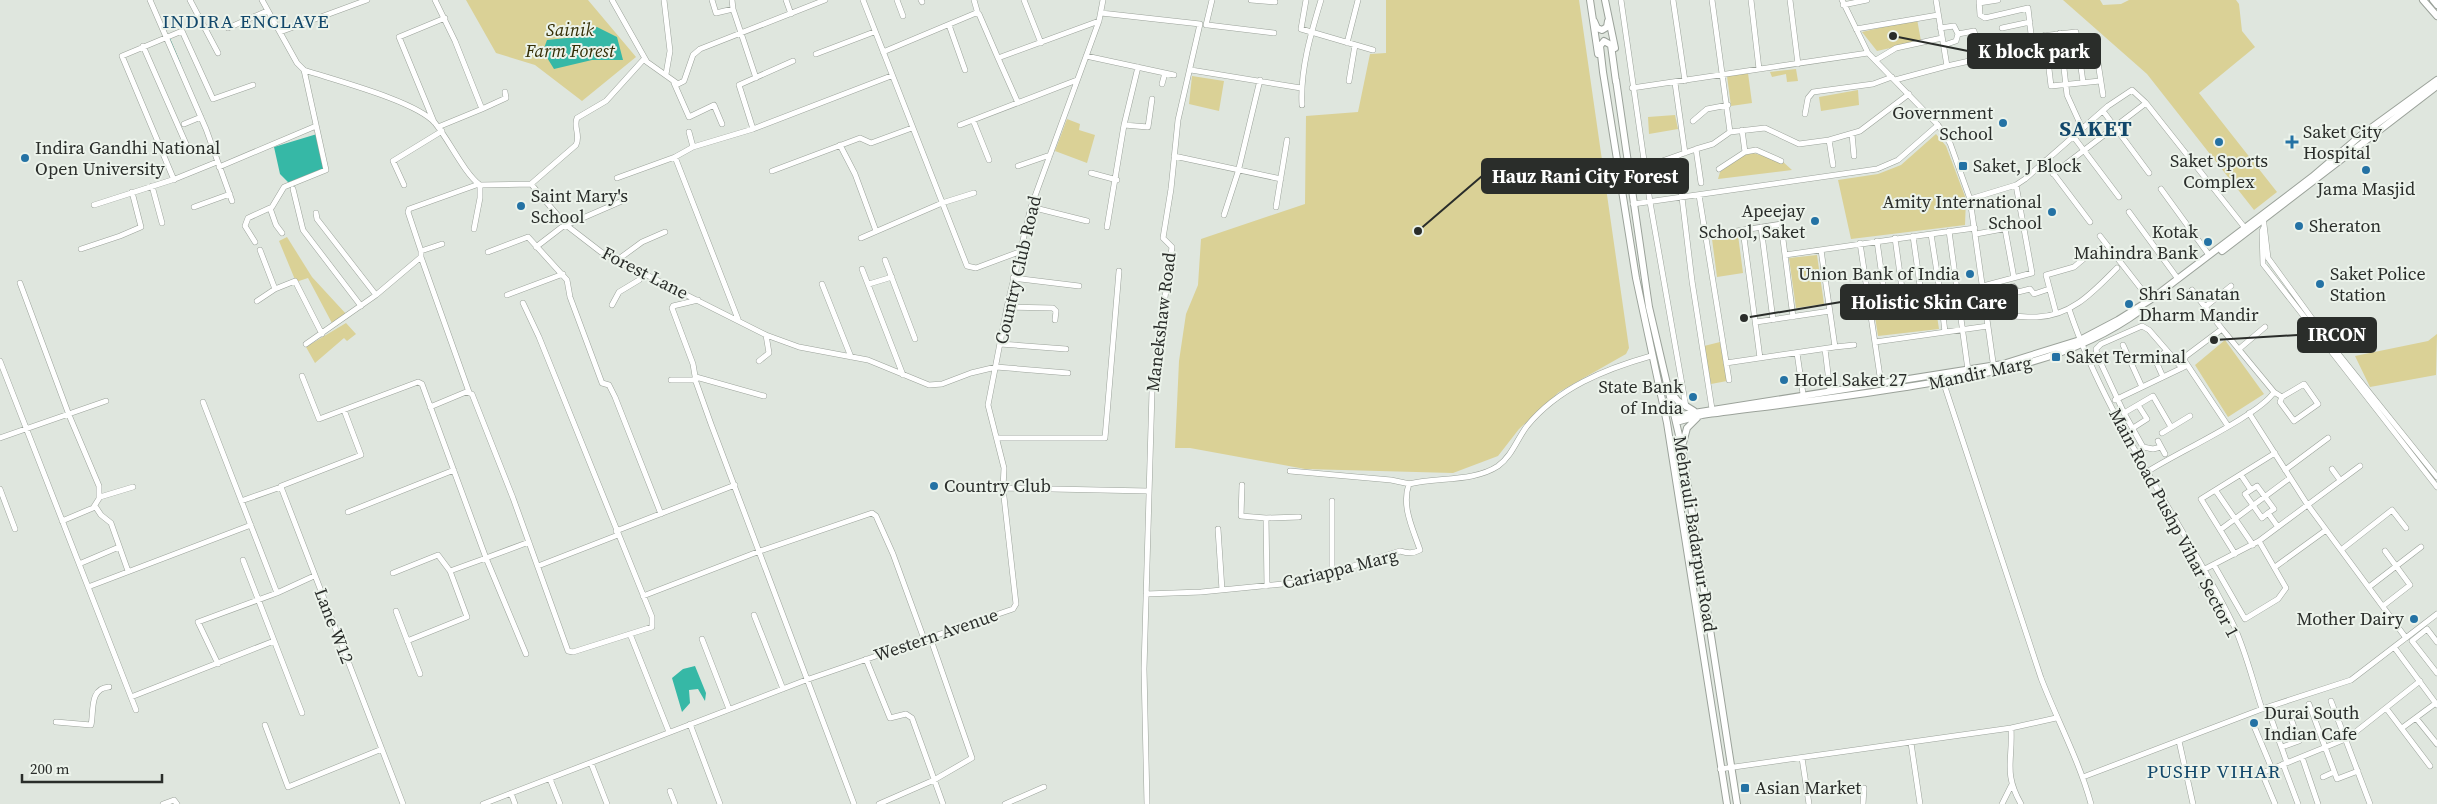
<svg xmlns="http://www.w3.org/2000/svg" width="2437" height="804" font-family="'Source Serif 4',serif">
	<rect width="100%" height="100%" fill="#dfe6de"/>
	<path fill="#dad196" d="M466,0H588L636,57L582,101L535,65L496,53Z
		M1386,0H1579L1629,348L1626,354L1559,392L1519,429L1498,456L1453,473L1305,469L1190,448H1175L1179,361L1186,314L1198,285L1201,239L1305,204L1306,116L1358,112L1370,54L1386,53Z
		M2063,0H2100L2103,5L2121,4L2129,0H2236L2239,4L2242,31L2255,47L2199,93L2277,192L2254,210L2147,74Z
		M1917,19L1921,41L1877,51L1862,32Z
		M1796,69L1798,81L1787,82L1786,74L1772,77L1770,72Z
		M1748,73L1752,103L1731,106L1727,76Z
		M1192,76L1224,81L1219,111L1189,104Z
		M1858,90L1859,105L1821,111L1819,97Z
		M1675,115L1678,129L1649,134L1648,117Z
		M1067,119L1080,124L1079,130L1095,135L1087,163L1055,151Z
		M1936,134L1946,146L1966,199L1965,225L1851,239L1838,180L1878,174L1901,165Z
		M1746,151L1782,161L1792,170L1718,179L1720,172Z
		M1738,235L1743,273L1717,277L1712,239Z
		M287,237L312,277L347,315L333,325L308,278L296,282L279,241Z
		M1817,255L1824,304L1796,308L1789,258Z
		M1935,303L1939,329L1878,336L1874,310Z
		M346,323L356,334L347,341L344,338L315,363L306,347Z
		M2437,334L2436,375L2370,387L2355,356L2428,341Z
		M2225,340L2264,394L2228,417L2195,365Z
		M1720,342L1727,381L1711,384L1704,346Z"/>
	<path fill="#36b8a6" d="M597,27L617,37L623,60H592L554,69L543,51L547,40L576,37Z
		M317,134L327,172L291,185L280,174L274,147Z
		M695,666L706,693L705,701L698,689L689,690L690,703L682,712L672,678L683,669Z"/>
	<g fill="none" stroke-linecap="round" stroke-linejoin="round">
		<path stroke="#36b8a6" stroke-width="1" d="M169,37L180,63"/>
		<g stroke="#9ba29a" stroke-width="6">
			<path id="minor" d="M150,0L206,129L232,201
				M190,0L218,53
				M262,0L297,63L304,70C334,80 416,101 435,123C449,140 464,173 480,185L531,184L566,225L601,252L766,335L799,347L868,360L929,385L942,384L971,373L996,367L1068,373
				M435,0L455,41L482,109L438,127
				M612,0L647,62L678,84L684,81L693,55L700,49L825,0
				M664,0L670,51L666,74
				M712,0L716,13L733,9
				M732,0L733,9L756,78
				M786,0L791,14
				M863,0L967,266L976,268L1019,252
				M897,0L903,16
				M921,0L922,2
				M974,0L978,14
				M1024,0L1041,43
				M1251,0L1275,2
				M1306,0L1301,29L1373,50
				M1621,0L1650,202L1686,407
				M1673,0L1685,81
				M1712,0L1730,132L1765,128L1799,144L1829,140L1860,131L1909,94
				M1751,0L1759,69
				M1790,0L1798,64
				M1842,0L1868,53L1938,125L1950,143L1970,199L1994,369
				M1979,0L1980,15L1985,18L2028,8L2031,34L2033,37L2076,32L2083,82
				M1979,3L1998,0
				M1843,5L1867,0
				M1101,13L1200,24L1178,120L1171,189L1163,238L1172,247L1152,391L1144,669L1147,804
				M949,25L965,70
				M1206,25L1212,0
				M1208,25L1274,33
				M228,28L267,11
				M1940,28L1954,26L1958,34L1956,41L1944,45
				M2002,28L2030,22
				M1856,29L1938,15
				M280,32L367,0
				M2060,33L2067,95L2082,128
				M1958,34L1974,31L1976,38L1986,36L1997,49
				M2045,35L2051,86L2100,81
				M1347,43L1358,0
				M143,46L190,153
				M883,52L976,13L979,14L998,58L1099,21
				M816,54L874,32
				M1086,56L1174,75
				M2097,56L2103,95
				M998,58L1018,103
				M1876,60L1896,48L1942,38
				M1947,66L1983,58
				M1191,70L1301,88
				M1895,80L1947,66L1936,0
				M1349,81L1355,45
				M674,83L689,117L714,105L722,124
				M1675,83L1685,153
				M1162,84L1165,73
				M1632,88L1868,53
				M1302,105C1300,70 1311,33 1321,0
				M482,109L506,98L505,92
				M2103,111L2149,173
				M1805,114L1808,98L1813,92L1873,84L1892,77
				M973,120L989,160
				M1693,121L1707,109L1728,105
				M434,122L399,37L445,18
				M184,124L201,117
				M960,125L1077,80
				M1124,125L1148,127L1152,99
				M753,129L739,85L793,61
				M1742,130L1745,152
				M1852,134L1854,156
				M2073,136L2119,197
				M1829,140L1833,165
				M840,145L855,174L876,231
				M693,147L753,129L891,76
				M1174,156L1281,179
				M1677,156L1692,281L1712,409
				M675,157L738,319
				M2044,161L2090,222
				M1018,166L1050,155
				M219,167L316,126
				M1645,167L1696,149
				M1719,169L1745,152L1756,150L1781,161
				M772,171L860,138L871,143L912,128
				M1091,173L1117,180
				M2053,174L2146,103
				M617,178L675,157L693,147L689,132
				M174,180L122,56L182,31L213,99L253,85
				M1701,183L1696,149L1713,144L1730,132
				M531,184L576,145C581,135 573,127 577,118L606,101L644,59
				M404,185L393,161L442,131
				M152,186L162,223
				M293,189L303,230L361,306
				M2161,189L2209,255
				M1699,195L1729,380
				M1970,199L2016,185L2025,179L2108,106L2132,90L2146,103L2245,228
				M1633,204L1877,169L1898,160L1938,125
				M94,205L175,179L217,162
				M194,207L230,194
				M1031,207L1087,221
				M1276,207L1287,140
				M270,208L276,225L282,233
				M2129,212L2178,279
				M316,213L317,219L376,295
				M1224,215L1238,172L1260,80
				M2263,216L2268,258L2332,346L2437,477
				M1107,227L1124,125L1138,67
				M1761,227L1773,320
				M2264,227L2262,231L2263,264L2437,487
				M474,229L480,198V185
				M2005,229L2014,278
				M1743,230L1760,358
				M1949,231L1968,370
				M1976,234L2024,225
				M1705,236L1781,224L1793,317
				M1913,236L1922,300
				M2100,236L2150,300
				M861,238L942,203L974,193
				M1895,238L1904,303
				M1877,241L1886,305
				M255,242L245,226L248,218L272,207L284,187L326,170L304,70
				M1860,243L1881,383
				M536,247L562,227L622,201
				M81,249L120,236L141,227L132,192
				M260,250L275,289
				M421,251L442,244
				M488,252L528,237L567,280L570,297L602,383L609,385L615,397L661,514
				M1785,255L1931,234
				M421,257L469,392
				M885,260L915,339
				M616,261L642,242L665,232
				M862,269L903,375
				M1013,278L1079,286
				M20,283L69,415L99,486V498
				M822,284L851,357
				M869,284L892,277
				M1983,286L2032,273L2016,185
				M2192,290L2222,329
				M507,295L563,274
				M1941,298L1931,234L1975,228
				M698,300L673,306L672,308L693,364L696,382L711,424L854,804
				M257,301L275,289L295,281L322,334
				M612,305L619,292L639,280L643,274
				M1007,307L1053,308L1056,311L1055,320
				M1870,307L1941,298L1945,332
				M2205,307L2231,286
				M2069,309C2107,423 2182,519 2234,626C2246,652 2253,682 2262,709
				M2056,313L2046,275L2074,267L2087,256L2103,249
				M1987,314C2003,315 2020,317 2037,317C2072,316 2094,291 2117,268
				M1997,314L1991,293L2013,286L2018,292L2030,289L2034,294L2049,289
				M1756,322L1830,311
				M1875,342L1988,326
				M306,344L376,295L421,257V251L408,212L409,209L479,184
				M1000,344L1066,349
				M2123,345L2142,387
				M1835,347L1854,345
				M1825,349L1830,390
				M2239,349L2265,327
				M1797,353L1803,394
				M0,361L136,710
				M759,361L769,353L766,335
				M1726,363L1835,347L1821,250
				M302,376L319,419L418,382L422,384L486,558L450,571L467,617L407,641
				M696,377L764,396
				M2163,377L2155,359L2167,351
				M671,380H696
				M1943,381L2041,678C2057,720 2079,760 2091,804
				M2115,400L2184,367
				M203,402L277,593
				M430,407L466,392L472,394L513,498L568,651L573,652L652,627V617L539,337L523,303
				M2124,413L2143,447L2153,449L2161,447
				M2249,413L2307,504L2406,638
				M2228,426L2184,360L2186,356L2222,329L2274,392L2282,397L2280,402L2294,421L2318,404L2304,384L2282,397
				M2171,427L2153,396L2124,413L2097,355L2096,349L2101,344L2142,326L2149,330L2182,368
				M2133,428L2147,419L2138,405
				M2162,433L2190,416
				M0,438L106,401
				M997,438H1105L1119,271
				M2158,441L2165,454
				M2332,469L2340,480
				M2285,470L2328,438
				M1290,471L1391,480L1410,484
				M2147,472C2174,454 2260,415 2274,392
				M2241,475L2251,490L2257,486L2274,509L2268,513L2278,527
				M1242,485L1241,516L1266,518L1267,586
				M281,486L361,455L344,410
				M1003,488L1004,468L988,405L1007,307L1031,207L1099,21L1103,0
				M0,489L15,529
				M2251,490L2245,494L2262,518L2268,513
				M2216,491L2253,545
				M241,501L281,487L403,804
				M95,506L101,515L111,523L128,571
				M348,512L454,470
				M1266,518L1299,517
				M62,521L93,508L100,497L133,487
				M1218,529L1222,590
				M2220,530L2290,478
				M616,531L735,485
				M2341,550L2392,510L2406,528
				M2235,554L2201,499L2275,453
				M243,560L302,713
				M79,564L119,547
				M2214,565L2245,619L2278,599L2286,588L2259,541
				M538,566L618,535
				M2275,567L2326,530
				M2203,570L2259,541L2360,466
				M1332,572V501
				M393,573L438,555L450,571
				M2201,586L2211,583
				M88,587L251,525
				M2369,587L2421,547
				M1146,594L1201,592L1303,582L1400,551C1407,553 1413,554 1420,550C1413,529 1401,506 1409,484C1437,477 1474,482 1498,466C1512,456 1517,439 1527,426C1558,388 1605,369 1651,356
				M643,596L760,551L872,513L876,516L893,554L924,639
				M2383,606L2410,585L2385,551
				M396,611L420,674
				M754,615L783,689
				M630,634L669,732
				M702,639L729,709
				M2437,642L2427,629L2412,641L2437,673
				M2394,647L2437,705
				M526,654L486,558L529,542
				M866,659L890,718L906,714L912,718L943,804
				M218,664L198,622L277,593L314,576
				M131,697L274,641
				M2331,701L2370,804
				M2309,704L2337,779L2358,771
				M2386,708L2430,766
				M2271,718L2287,763
				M2416,718L2437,744
				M56,722L91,725C94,712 89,688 109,687
				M690,724L720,804
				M265,725L288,787L382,749
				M2254,726L2272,769
				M2011,728C2013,761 2003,772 2021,804
				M2402,728L2436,703
				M2179,741L2193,804
				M1911,743L1920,804
				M2282,747L2299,741L2289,713
				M2302,757L2318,804
				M1802,758L1809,804
				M591,763L607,804
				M2283,764L2298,804
				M1720,769L2011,728L2056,718
				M2083,777L2262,709L2351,680L2437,614
				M2323,777L2334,772
				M550,779L560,804
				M670,791L675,804
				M511,793L515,804
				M163,804L174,800L177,804
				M483,804L806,680L1013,609L1016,604L1003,488L1148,491
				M879,804L934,780L972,758L930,637
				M1005,804L1044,787
				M1863,804L1864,788
				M2002,804L2011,786
				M2275,804L2262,773L2348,738L2420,681"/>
		</g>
		<g stroke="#9ba29a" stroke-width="8">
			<path id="major" d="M1590,0L1598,54
				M1605,0L1615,48
				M2423,0L2437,16
				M2433,0L2437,5
				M1594,21L1597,28L1602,30L1607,27L1608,21
				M1616,80L1649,307L1682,448L1737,804
				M1616,82L1611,45L1604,41L1600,46L1603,72L1636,278L1667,423L1727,804
				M2222,251L2437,86
				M1670,391L1678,401L1694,411
				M1675,416L2003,364L2080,340L2118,320L2150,300L2312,177L2360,136L2437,80
				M1676,422L1702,415C1770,406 1838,398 1906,387C1988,374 2072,361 2141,310
				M1683,443L1687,428L1697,418"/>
		</g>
		<use href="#minor" stroke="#fff" stroke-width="5"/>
		<use href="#major" stroke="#fff" stroke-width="6"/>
	</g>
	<g fill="#2472a4" stroke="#ecf3eb" stroke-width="2">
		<circle cx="2003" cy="123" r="5"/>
		<circle cx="2219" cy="142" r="5"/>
		<path d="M2289.5 134.5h5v5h5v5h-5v5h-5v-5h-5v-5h5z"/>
		<circle cx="25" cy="158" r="5"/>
		<rect x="1958" y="161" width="10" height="10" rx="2.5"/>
		<circle cx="2366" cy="170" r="5"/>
		<circle cx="521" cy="206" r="5"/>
		<circle cx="2052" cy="212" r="5"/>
		<circle cx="1815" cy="221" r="5"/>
		<circle cx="2299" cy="226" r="5"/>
		<circle cx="2208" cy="242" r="5"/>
		<circle cx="1970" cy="274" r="5"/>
		<circle cx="2320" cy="284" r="5"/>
		<circle cx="2129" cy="304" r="5"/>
		<rect x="2051" y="352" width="10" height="10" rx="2.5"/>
		<circle cx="1784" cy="380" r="5"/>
		<circle cx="1693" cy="397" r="5"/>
		<circle cx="934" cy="486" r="5"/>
		<circle cx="2414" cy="619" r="5"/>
		<circle cx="2254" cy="723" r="5"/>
		<rect x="1740" y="783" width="10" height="10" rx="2.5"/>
	</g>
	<g text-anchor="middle" stroke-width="4" stroke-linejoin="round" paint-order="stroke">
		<g font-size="18" font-style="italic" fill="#342e05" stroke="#ecf3eb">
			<text x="570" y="36">Sainik<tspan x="570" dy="21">Farm Forest</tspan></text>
		</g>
		<g font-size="18" fill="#2a2d2a" stroke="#ecf3eb" text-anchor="start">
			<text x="1993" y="119" text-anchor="end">Government<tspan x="1993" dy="21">School</tspan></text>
			<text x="2303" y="138">Saket City<tspan x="2303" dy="21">Hospital</tspan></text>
			<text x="35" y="154">Indira Gandhi National<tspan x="35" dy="21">Open University</tspan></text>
			<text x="2219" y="167" text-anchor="middle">Saket Sports<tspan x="2219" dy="21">Complex</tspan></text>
			<text x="1973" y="172">Saket, J Block</text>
			<text x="2366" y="195" text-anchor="middle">Jama Masjid</text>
			<text x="531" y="202">Saint Mary's<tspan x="531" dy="21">School</tspan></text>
			<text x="2042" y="208" text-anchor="end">Amity International<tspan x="2042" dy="21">School</tspan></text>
			<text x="1805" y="217" text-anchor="end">Apeejay<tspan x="1805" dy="21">School, Saket</tspan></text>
			<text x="2309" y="232">Sheraton</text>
			<text x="2198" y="238" text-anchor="end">Kotak<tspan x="2198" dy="21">Mahindra Bank</tspan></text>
			<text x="1960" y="280" text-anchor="end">Union Bank of India</text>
			<text x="2330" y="280">Saket Police<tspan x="2330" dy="21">Station</tspan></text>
			<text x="2139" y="300">Shri Sanatan<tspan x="2139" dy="21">Dharm Mandir</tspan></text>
			<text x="2066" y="363">Saket Terminal</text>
			<text x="1794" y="386">Hotel Saket 27</text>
			<text x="1683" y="393" text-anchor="end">State Bank<tspan x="1683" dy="21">of India</tspan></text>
			<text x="944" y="492">Country Club</text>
			<text x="2404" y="625" text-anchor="end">Mother Dairy</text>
			<text x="2264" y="719">Durai South<tspan x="2264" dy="21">Indian Cafe</tspan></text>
			<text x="1755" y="794">Asian Market</text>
		</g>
		<g font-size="18" fill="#2a2d2a" stroke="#ecf3eb">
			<text transform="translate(1018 270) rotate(-77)" y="6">Country Club Road</text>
			<text transform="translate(645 273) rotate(27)" y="6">Forest Lane</text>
			<text transform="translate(1161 322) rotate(-83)" y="6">Manekshaw Road</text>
			<text transform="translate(1980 373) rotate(-12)" y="6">Mandir Marg</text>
			<text transform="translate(2174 523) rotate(62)" y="6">Main Road Pushp Vihar Sector 1</text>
			<text transform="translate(1695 534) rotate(81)" y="6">Mehrauli Badarpur Road</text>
			<text transform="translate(1340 569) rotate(-14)" y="6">Cariappa Marg</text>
			<text transform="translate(334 626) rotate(69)" y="6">Lane W12</text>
			<text transform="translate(936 635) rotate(-19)" y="6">Western Avenue</text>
		</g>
		<g font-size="19" letter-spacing="1" fill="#11476a" stroke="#ecf3eb">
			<text x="246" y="28">INDIRA ENCLAVE</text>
			<text x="2214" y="778">PUSHP VIHAR</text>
		</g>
		<g font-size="22" font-weight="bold" letter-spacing="1" fill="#11476a" stroke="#ecf3eb">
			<text x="2096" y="136">SAKET</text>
		</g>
	</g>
	<path fill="none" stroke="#2a2d2a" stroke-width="2" d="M1893 36L1968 51M1418 231L1482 176M1744 318L1841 302M2214 340L2298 335"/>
	<g fill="#2a2d2a" stroke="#ecf3eb" stroke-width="2">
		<circle cx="1893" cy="36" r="5"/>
		<circle cx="1418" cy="231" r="5"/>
		<circle cx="1744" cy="318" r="5"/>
		<circle cx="2214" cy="340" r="5"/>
	</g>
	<g fill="#2a2d2a" stroke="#2a2d2a" stroke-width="2">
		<rect x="1968" y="34" width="132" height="34" rx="5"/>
		<rect x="1482" y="159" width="206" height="34" rx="5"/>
		<rect x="1841" y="285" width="176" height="34" rx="5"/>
		<rect x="2298" y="318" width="78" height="34" rx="5"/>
	</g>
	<g font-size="19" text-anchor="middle" font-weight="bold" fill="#fff">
		<text x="2034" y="58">K block park</text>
		<text x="1585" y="183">Hauz Rani City Forest</text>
		<text x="1929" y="309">Holistic Skin Care</text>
		<text x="2337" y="341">IRCON</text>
	</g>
	<path d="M22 774v8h140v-8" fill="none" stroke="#2a2d2a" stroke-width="2.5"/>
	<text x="30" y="774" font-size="15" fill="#2a2d2a" stroke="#ecf3eb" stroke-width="4" paint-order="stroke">200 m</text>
</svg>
